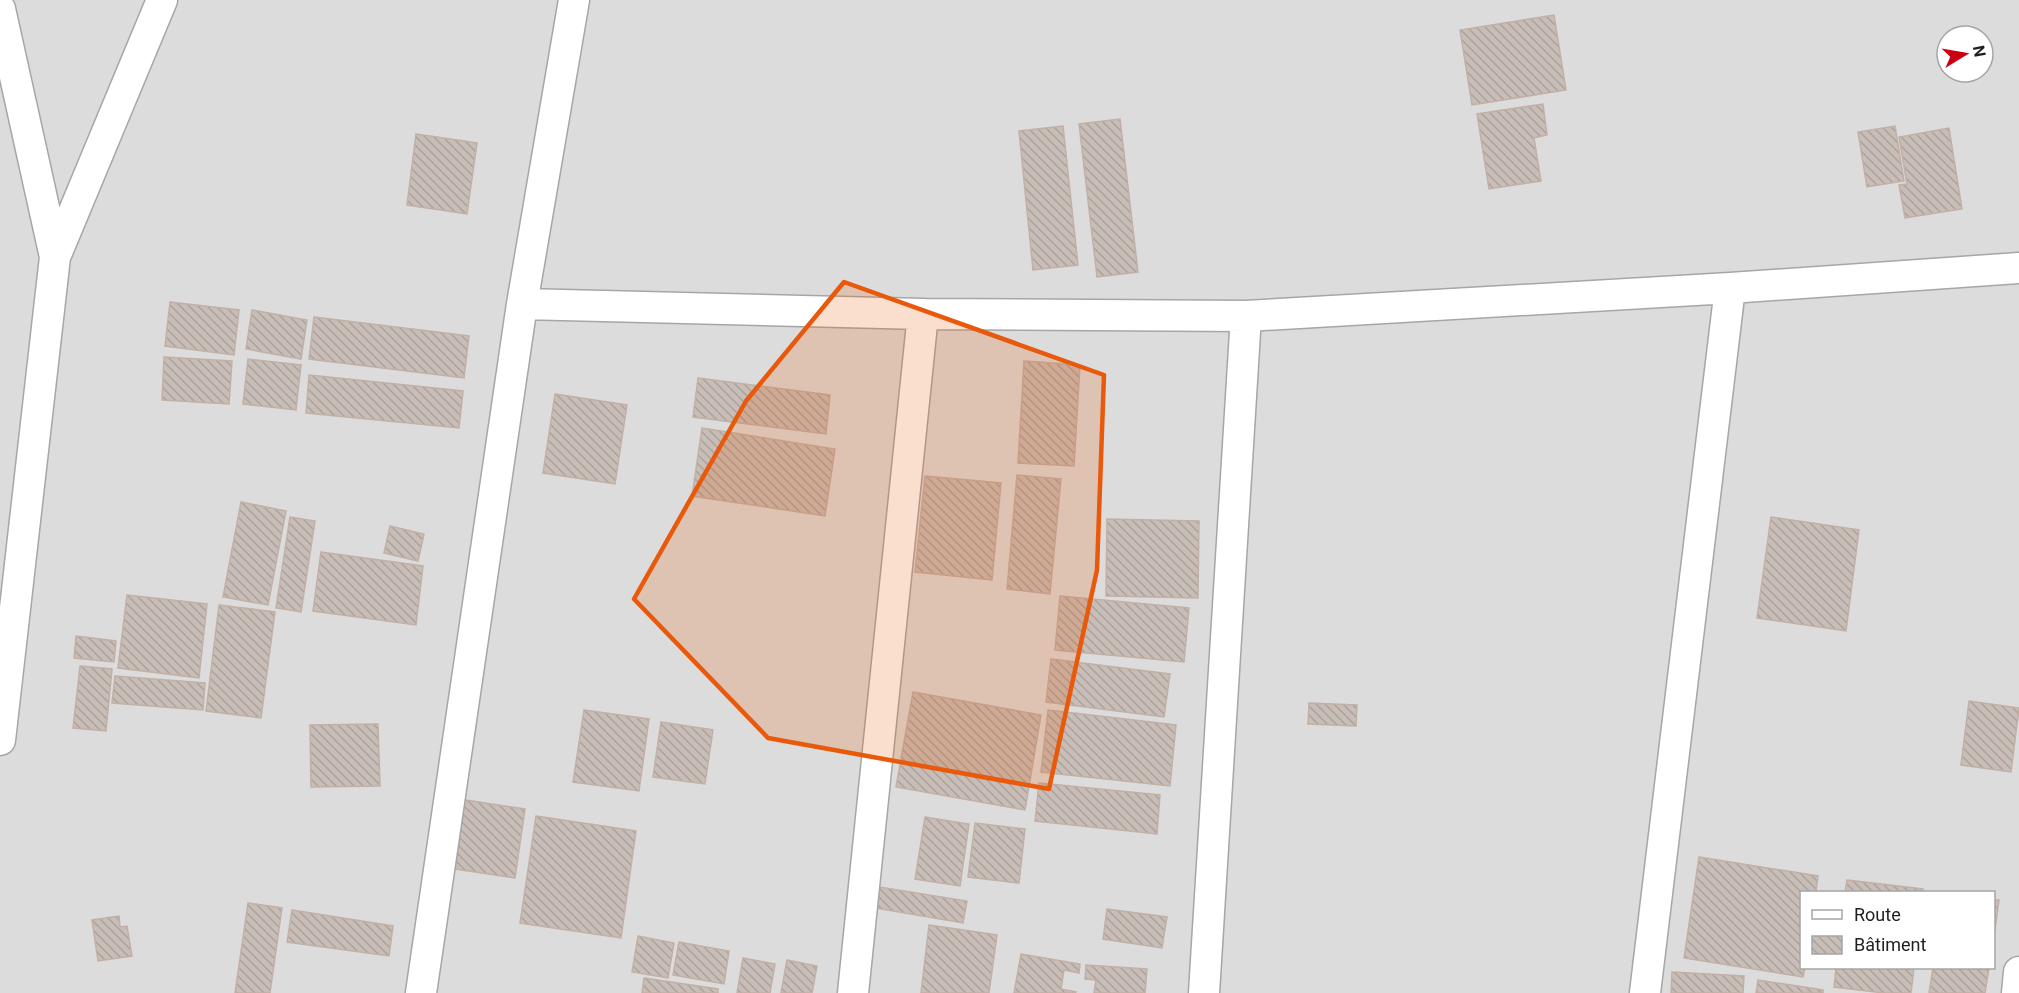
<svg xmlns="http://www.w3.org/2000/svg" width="2019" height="993" font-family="Roboto,sans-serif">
	<defs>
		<pattern id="building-back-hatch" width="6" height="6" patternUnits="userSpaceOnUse" patternTransform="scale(1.5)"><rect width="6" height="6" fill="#c8bdb7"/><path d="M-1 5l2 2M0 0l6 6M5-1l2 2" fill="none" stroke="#aba29d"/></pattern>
	</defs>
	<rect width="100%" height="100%" fill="#f0ebe4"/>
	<path fill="#dddcdc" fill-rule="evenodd" d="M0,0H2019V993H0ZM1947,36H1983V72H1947ZM1802,892H1994V968H1802Z"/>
	<path fill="url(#building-back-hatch)" stroke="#c2b0a6" stroke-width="1.5" d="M1554,15L1566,90L1472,105L1460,30Z
		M1543,104L1547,135L1534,138L1541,181L1489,189L1477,114Z
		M1120,119L1138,272L1097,277L1079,124Z
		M1063,126L1078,265L1033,270L1019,131Z
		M1895,126L1904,181L1867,187L1858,132Z
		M1949,128L1962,209L1905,218L1899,185L1907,184L1899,137Z
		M416,134L477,143L467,214L407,205Z
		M170,302L239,310L234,355L165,346Z
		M252,310L307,320L301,359L246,349Z
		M314,317L469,336L464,378L309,359Z
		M164,357L232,361L229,404L162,400Z
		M248,359L301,365L296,410L243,404Z
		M1024,361L1080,365L1074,466L1018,463Z
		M309,375L463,391L459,428L306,413Z
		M698,378L830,395L826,434L693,417Z
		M555,394L627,405L615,484L543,473Z
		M702,428L835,449L825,516L692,496Z
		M1017,475L1061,479L1050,594L1007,589Z
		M925,476L1001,483L992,580L915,572Z
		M241,502L286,511L268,605L223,597Z
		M290,517L315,521L301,612L276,608Z
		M1771,517L1859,530L1846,631L1757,618Z
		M1107,519L1199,521L1198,598L1106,596Z
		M390,526L424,534L418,561L384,553Z
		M321,552L423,566L416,625L313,611Z
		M127,595L207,604L199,678L118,668Z
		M1060,596L1189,608L1184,662L1055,650Z
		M219,605L275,612L261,718L206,711Z
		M76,636L116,641L114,662L74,658Z
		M1051,659L1170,674L1164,717L1046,702Z
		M80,666L112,669L106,731L73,728Z
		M115,676L205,683L203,710L112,703Z
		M913,692L1041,715L1025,810L896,787Z
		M1969,701L2019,708L2011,772L1961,765Z
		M1309,703L1357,705L1356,726L1308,724Z
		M584,710L649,719L639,791L573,782Z
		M1048,710L1176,725L1170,786L1041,772Z
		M661,722L713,730L705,784L653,777Z
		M378,724L380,786L311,787L310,725Z
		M1039,783L1160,795L1157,834L1035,821Z
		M459,799L525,809L515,878L449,868Z
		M536,816L636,831L621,938L520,923Z
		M925,817L969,824L960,886L915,879Z
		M975,823L1025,829L1019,883L968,877Z
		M1699,857L1818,876L1816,892H1802V968H1805L1803,977L1684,958Z
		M1847,880L1923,889V892H1845Z
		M879,887L967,901L963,923L875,908Z
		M1994,900H1999L1994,937Z
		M248,903L282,908L270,993H235Z
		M1107,909L1167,917L1162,948L1103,939Z
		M292,910L393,926L389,956L287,942Z
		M119,916L120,927L127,926L132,956L98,961L92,920Z
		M929,925L997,935L989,993H921Z
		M638,936L674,943L668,978L632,972Z
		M679,942L729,951L724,984L673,975Z
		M1021,954L1080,964L1079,973L1064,970L1061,989L1076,992L1075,993H1014Z
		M743,958L775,964L770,993H737Z
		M787,960L817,966L812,993H781Z
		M1086,965L1147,969L1145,993H1094L1096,980L1085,979Z
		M1836,968H1914L1911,993H1884L1834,987Z
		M1933,968H1989L1985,993H1929Z
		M1672,972L1744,976L1743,993H1671Z
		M644,978L718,989V993H642Z
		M1758,980L1823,990V993H1756Z"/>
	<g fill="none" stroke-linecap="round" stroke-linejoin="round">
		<g stroke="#a6a6a6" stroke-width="33">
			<path id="street" d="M0,9L55,257L0,740
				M55,257L162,0
				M522,304L923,314L1246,316L1730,288L2019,268
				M421,993L522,304L574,0
				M853,993L923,314
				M1204,993L1246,316
				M1645,993L1730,288
				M2017,993L2019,972"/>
		</g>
		<use href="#street" stroke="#fff" stroke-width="30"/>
	</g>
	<path fill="#e8590c" fill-opacity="0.2" stroke="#e8590c" stroke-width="4.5" stroke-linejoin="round" d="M844,282L1104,375L1097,570L1049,789L768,738L634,599L746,401Z"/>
	<rect x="1800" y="891" width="195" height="78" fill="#ffffff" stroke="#a5a5a5" stroke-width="1.5"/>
	<rect x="1812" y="910" width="30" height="9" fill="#ffffff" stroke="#a5a5a5" stroke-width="1.5"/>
	<text x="1854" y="921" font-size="18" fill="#1f1f1f">Route</text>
	<rect x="1812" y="936" width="30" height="18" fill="url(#building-back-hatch)" stroke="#a5a5a5" stroke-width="1.5"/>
	<text x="1854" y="951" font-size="18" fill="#1f1f1f">Bâtiment</text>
	<g transform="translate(1965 54) rotate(79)"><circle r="28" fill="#ffffff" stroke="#a5a5a5" stroke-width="1.5"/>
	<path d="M0-4.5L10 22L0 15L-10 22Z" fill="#cd0011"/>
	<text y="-9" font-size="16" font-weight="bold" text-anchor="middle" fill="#1f1f1f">N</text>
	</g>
</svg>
